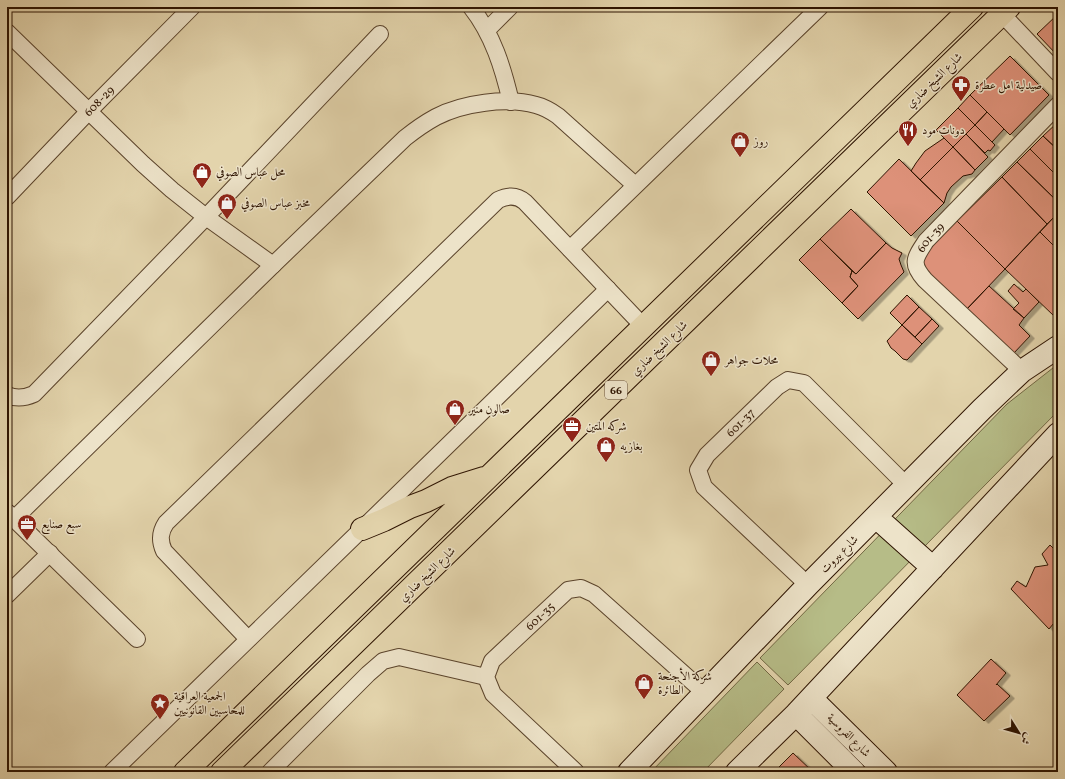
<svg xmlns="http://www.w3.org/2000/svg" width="1065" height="779" font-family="Vollkorn,Amiri,serif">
	<defs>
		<filter id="shadow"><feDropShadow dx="4.5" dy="2.5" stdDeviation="0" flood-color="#0004"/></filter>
	</defs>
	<rect width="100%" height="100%" fill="#e3d4ac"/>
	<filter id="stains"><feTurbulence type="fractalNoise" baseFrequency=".005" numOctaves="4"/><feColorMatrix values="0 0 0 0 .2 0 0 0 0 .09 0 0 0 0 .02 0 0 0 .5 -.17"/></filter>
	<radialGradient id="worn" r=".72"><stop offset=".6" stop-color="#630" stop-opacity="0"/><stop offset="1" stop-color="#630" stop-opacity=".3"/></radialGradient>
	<path fill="#b6bc87" stroke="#726844" d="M1058,364V411L788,685L760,658L1007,404Z
		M757,662L784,689L703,772H651Z"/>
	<path fill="#dd9179" stroke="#2d1300" filter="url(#shadow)" d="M1058,14V56L1037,34Z
		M1010,56L1049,95L1010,135L970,95Z
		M970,95L987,112L975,125L958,108Z
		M958,108L975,125L953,147L936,130Z
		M987,112L1004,129L992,142L975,125Z
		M1058,122V150L1043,136Z
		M975,125L995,145L990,151L988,150L985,153L966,134Z
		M966,134L988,157L975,170L953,147Z
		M1043,136L1058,150V177L1030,149Z
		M944,138L953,147L920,180L911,171L916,163L925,151Z
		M953,147L975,170L972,174L963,176L951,187L947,193L944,203L920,180Z
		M1030,149L1058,177V202L1017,162Z
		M899,159L944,203L911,236L867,192Z
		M1017,162L1058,202V213L1047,224L1002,177Z
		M1002,177L1047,224L1005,269L957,221Z
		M851,209L886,243L856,274L820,239Z
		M1058,213V250L1040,232Z
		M957,221L1005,269L965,311L920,265L921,254Z
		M1040,232L1058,250V311L1054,316L1005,269Z
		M820,239L852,271L850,277L858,286L842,303L799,260Z
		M886,243L892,248L902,253L899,259L901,265L904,272L858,319L842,303L858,286L850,277L852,271L856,274Z
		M1014,284L1023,292L1026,289L1039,302L1024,318L1013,309L1019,303L1008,291Z
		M989,286L1024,318L1019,325L1030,336L1013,354L965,311Z
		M907,295L919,307L902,325L890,313Z
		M919,307L932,319L915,337L902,325Z
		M932,319L939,326L922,344L915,337Z
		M902,325L922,344L907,360L903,359L895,351L891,348L887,341Z
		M1050,545L1058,553V618L1049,629L1011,589L1017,581L1026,587L1035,567L1048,565L1042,554Z
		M991,659L1006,673L996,685L997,684L1010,696L984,721L957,695Z
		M793,753L813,772H774Z"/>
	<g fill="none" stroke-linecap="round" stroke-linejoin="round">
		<g stroke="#5a432b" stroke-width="18">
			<g id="street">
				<path d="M471,7C493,35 503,68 511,102"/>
				<path d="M1002,14L1058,73"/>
				<path d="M487,30L510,7"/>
				<path d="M7,32L143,164L172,190L206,217L273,265"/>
				<path id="s1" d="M7,197L89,111L192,7"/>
				<path d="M570,249L820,7"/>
				<path id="s2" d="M1022,371L925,280C910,263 915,258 926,241L1058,105"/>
				<path d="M7,395C16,399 25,398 34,394L206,217L380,34"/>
				<path d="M7,512L137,639"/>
				<path d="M14,519L273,265L405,138C415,130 425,123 436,117C463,103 506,97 536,105C544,107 551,111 558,116L635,185"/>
				<path id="s3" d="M808,585L704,487L698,470L707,455L777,387L788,380L804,383L907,486"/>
				<path d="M7,595L50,553"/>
				<path d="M248,639L164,551C159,540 160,532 166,523L498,200C508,195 517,195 525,202L643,326"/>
				<path d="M112,772L362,529L608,289"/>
				<path d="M270,772L368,674L383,661L399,657L486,677"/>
				<path id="s4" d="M576,772L493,694L486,677L492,661L568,590L581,588L594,594L705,693"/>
			</g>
		</g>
		<g stroke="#2d1300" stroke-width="24">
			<path id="secondary" d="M876,517L933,568
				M811,698L886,772
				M796,714L854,772
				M629,772L808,585L982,409L1022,371L1058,347
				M737,772L796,714L1058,434"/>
		</g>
		<g stroke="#2d1300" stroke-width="24">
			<path id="primary" d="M362,529L384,520L410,507L426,501L452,488L484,478
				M185,772L972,7
				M222,772L1009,7"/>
		</g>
		<use href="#street" stroke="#ede3c9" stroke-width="16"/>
		<use href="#secondary" stroke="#ede3c9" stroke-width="22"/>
		<use href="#primary" stroke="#e3d4ac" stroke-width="22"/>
	</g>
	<defs>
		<g id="pharmacy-pin" transform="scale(1)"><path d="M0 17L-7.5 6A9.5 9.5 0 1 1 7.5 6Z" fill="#8f2418" stroke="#ede3c9"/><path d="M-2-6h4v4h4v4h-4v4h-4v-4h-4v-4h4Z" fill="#fff"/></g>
		<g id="restaurant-pin" transform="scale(1)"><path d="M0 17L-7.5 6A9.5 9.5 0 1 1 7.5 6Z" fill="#8f2418" stroke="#ede3c9"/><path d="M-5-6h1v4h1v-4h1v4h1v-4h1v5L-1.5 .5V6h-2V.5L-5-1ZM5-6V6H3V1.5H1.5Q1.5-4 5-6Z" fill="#fff"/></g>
		<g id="shop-pin" transform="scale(1)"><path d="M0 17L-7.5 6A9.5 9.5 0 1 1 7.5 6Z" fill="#8f2418" stroke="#ede3c9"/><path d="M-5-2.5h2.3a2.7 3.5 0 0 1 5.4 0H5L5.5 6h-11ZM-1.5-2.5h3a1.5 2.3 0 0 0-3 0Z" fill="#fff"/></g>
		<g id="office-pin" transform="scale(1)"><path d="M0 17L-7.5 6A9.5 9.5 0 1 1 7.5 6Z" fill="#8f2418" stroke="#ede3c9"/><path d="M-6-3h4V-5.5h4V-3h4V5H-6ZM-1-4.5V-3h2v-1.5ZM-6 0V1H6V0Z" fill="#fff"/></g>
		<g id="sight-pin" transform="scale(1)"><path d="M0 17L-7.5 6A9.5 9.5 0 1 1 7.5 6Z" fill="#8f2418" stroke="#ede3c9"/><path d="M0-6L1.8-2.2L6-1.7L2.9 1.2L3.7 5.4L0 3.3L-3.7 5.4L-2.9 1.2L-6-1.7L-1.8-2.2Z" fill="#fff"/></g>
	</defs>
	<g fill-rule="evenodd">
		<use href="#pharmacy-pin" x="961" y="85"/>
		<use href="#restaurant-pin" x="908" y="130"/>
		<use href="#shop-pin" x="740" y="141"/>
		<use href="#shop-pin" x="202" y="172"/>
		<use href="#shop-pin" x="227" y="203"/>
		<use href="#shop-pin" x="711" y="360"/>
		<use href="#shop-pin" x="455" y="409"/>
		<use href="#office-pin" x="572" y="426"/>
		<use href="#shop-pin" x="606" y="446"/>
		<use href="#office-pin" x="27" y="524"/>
		<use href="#shop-pin" x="644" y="683"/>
		<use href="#sight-pin" x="160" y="703"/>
	</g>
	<g text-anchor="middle" stroke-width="3" stroke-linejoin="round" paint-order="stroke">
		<rect fill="#ede3c9" stroke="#67513c" stroke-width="1" x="605" y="381" width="22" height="18" rx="3"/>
		<g font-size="11" font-weight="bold" fill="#2d1300">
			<text x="616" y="394">66</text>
		</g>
		<g font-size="12" fill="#2d1300" stroke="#ede3c9">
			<text transform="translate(934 80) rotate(-44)" y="4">شارع الشيخ ضاري</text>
			<text dy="4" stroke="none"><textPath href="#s1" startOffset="133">608-29</textPath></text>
			<text dy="4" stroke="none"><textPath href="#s2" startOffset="183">601-39</textPath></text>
			<text transform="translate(659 348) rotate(-44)" y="4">شارع الشيخ ضاري</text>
			<text dy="4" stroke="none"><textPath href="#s3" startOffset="225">601-37</textPath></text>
			<text transform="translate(839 554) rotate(-45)" y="4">شارع بيروت</text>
			<text transform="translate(427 574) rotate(-44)" y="4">شارع الشيخ ضاري</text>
			<text dy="4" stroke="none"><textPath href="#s4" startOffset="215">601-35</textPath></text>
			<text transform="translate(849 735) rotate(45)" y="4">شارع الفروسية</text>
		</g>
		<g font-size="12" fill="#2d1300" stroke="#ede3c9" text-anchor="start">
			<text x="975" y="89">صيدلية امل عطرة</text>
			<text x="922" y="134">دونات مود</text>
			<text x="754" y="145">روز</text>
			<text x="216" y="176">محل عباس الصوفي</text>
			<text x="241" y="207">مخبز عباس الصوفي</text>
			<text x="725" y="364">محلات جواهر</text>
			<text x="469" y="413">صالون منير</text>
			<text x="586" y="430">شركه المتين</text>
			<text x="620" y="450">بغازيه</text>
			<text x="41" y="528">سبع صنايع</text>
			<text x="658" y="680">شركة الأجنحة<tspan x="658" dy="14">الطائرة</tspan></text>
			<text x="174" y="700">الجمعية العراقية<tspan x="174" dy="14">للمحاسبين القانونيين</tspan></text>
		</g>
	</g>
	<rect width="1065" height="779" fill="none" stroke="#e3d4ac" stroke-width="24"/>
	<rect x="8" y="8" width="1049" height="763" fill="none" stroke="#2d1300" stroke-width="2"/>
	<rect x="12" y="12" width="1041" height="755" fill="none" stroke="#2d1300"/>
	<g transform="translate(1019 733) rotate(127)" stroke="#ede3c9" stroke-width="3" paint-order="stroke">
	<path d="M0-3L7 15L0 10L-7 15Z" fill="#2d1300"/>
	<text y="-6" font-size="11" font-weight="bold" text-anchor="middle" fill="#2d1300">ش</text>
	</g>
	<rect width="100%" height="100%" filter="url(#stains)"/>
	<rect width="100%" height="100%" fill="url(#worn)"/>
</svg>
